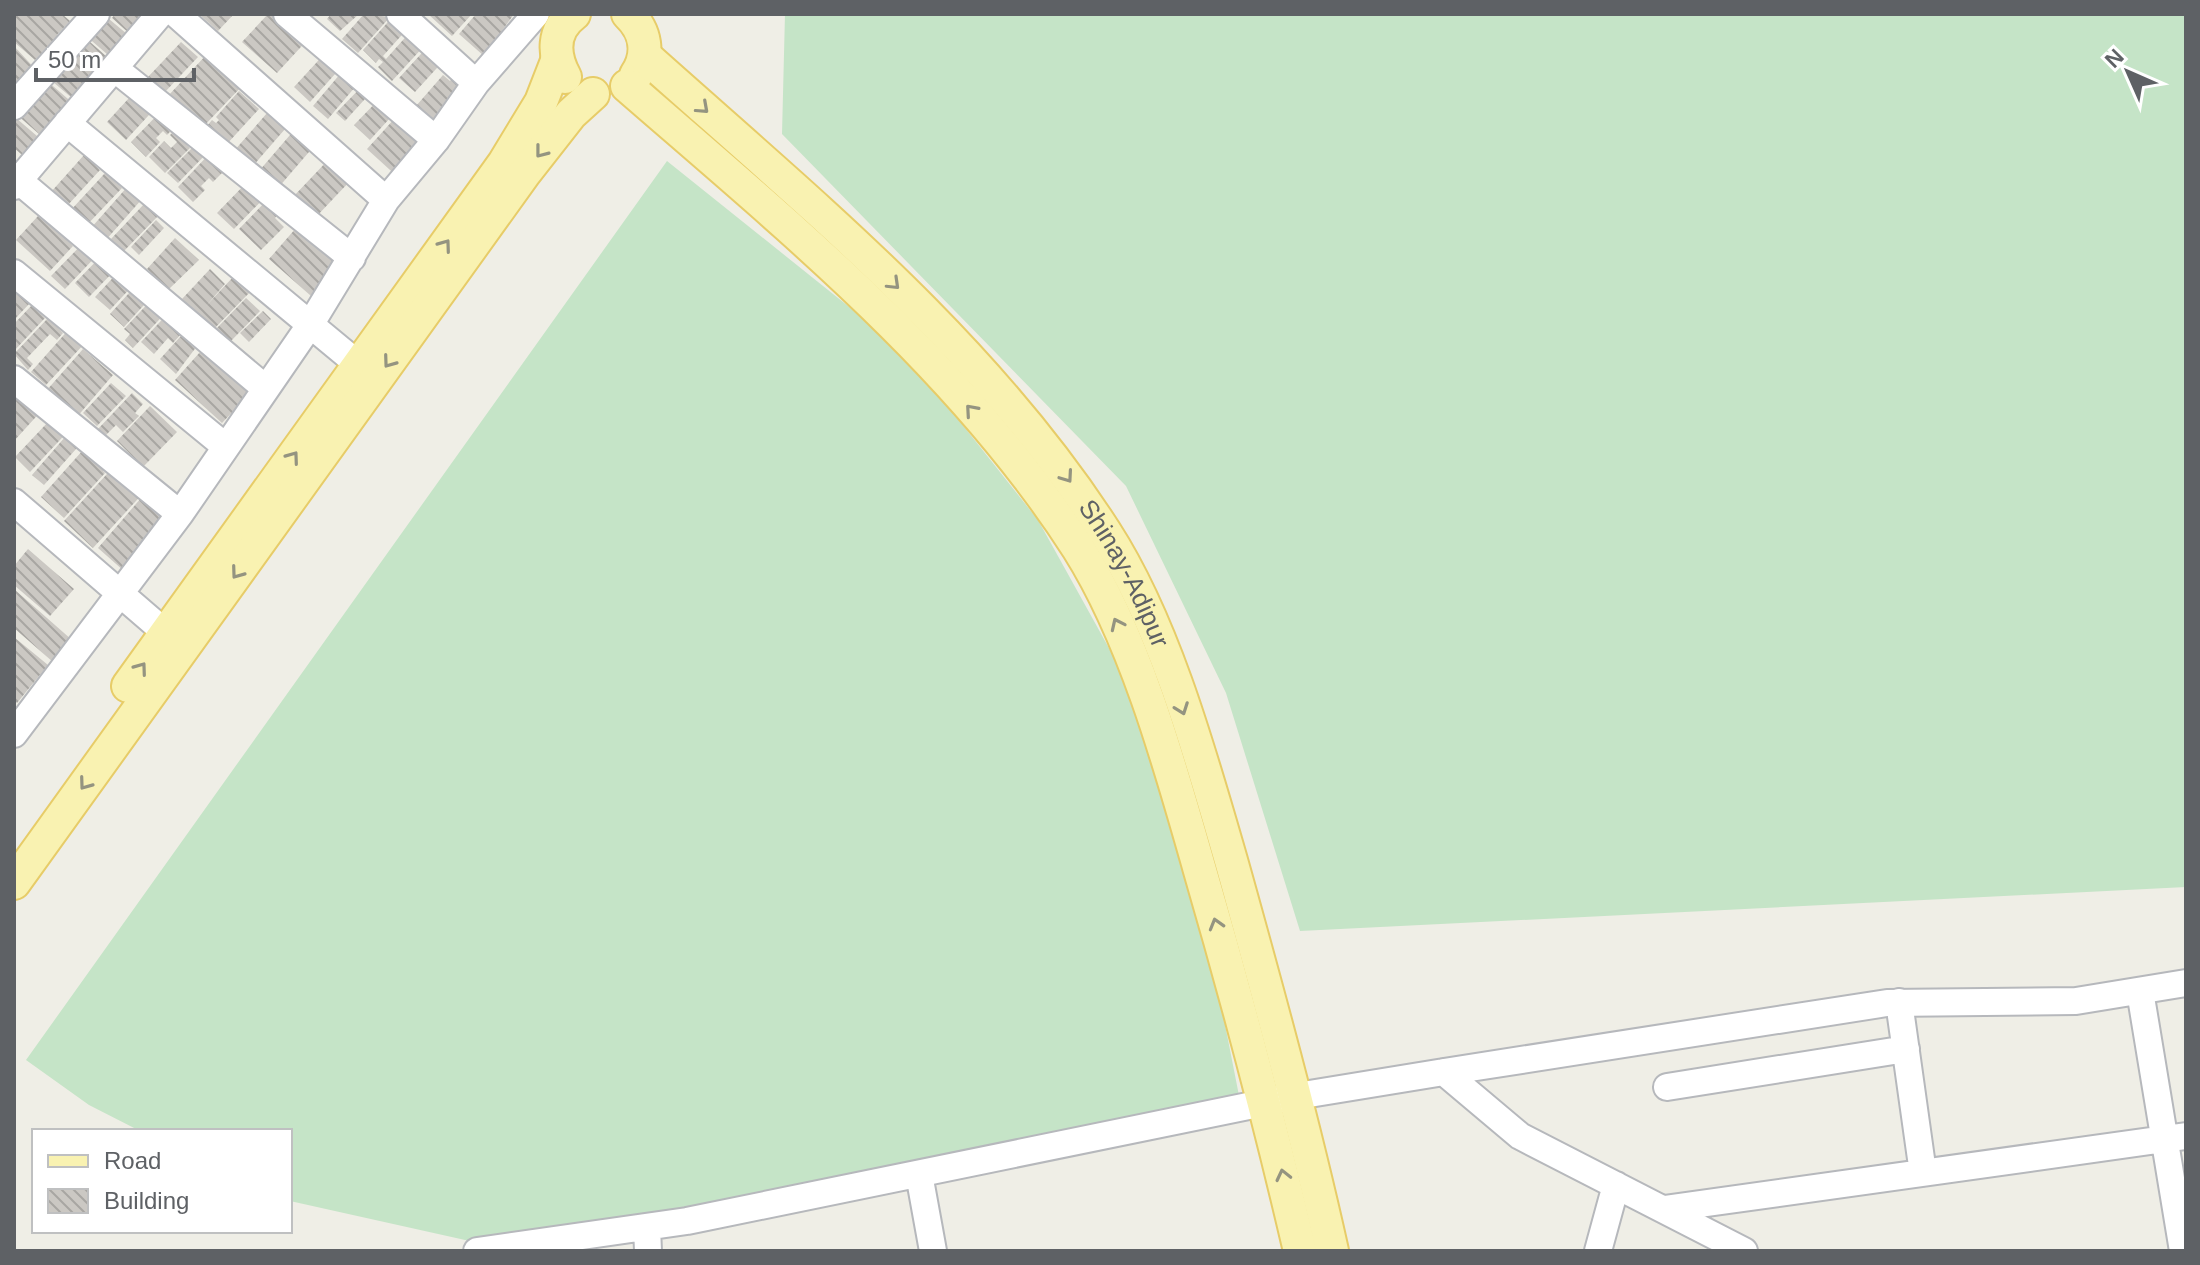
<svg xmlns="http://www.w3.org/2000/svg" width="2200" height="1265" font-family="Arial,sans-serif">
	<defs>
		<pattern id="building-back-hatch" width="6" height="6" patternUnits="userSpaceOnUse" patternTransform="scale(2)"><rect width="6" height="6" fill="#cbc8c3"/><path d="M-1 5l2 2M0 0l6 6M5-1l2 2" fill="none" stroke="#a8a6a2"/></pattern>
	</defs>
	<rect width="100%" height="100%" fill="#efeee6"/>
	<path fill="#c5e4c7" d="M785,14H2186V887L1300,931L1226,693L1126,486L782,134Z
		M667,161L858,314L946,404L1038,520L1125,677L1193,862L1244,1121L515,1251L290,1201V1131H140L89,1105L26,1060Z"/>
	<path fill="url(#building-back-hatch)" d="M14,14H62L70,21L57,35L62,39L52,50L48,46L35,60L14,42Z
		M103,14L133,39L115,61L85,35Z
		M115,14H149L131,35L112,18Z
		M199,14H234L218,31Z
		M268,14H287L311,36L277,73L242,42Z
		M331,14H359L340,31L327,19Z
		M364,14L390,17L358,53L342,39Z
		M395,14L409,27L383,56L386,59L411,31L425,45L392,81L378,67L383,62L379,59L376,63L363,50Z
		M428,14H472L452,36Z
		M476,14H514L484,56L459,34Z
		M81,34L114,63L79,104L46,76Z
		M181,42L198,57L165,92L148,77Z
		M431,43L447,57L415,92L399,78Z
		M14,46L39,73L14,89Z
		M328,50L344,64L310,102L294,87Z
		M208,53L244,84L203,127L168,96Z
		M346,67L361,80L328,119L313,106Z
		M443,75L450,81L455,75L478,95L447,132L416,106Z
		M46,80L75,105L46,140L16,114Z
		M366,82L374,89L345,121L336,113Z
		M140,86L159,104L126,140L107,122Z
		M239,91L259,109L226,145L206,127L212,120L216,123L219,120L216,117Z
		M387,91L390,118L370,140L354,125Z
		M167,105L182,119L167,135L163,131L156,138L160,142L146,157L131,142Z
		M274,105L292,121L252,167L234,151Z
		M405,107L441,139L401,180L367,149Z
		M16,118L44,142L28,160L14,148Z
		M183,122L192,138L187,145L190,148L165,173L149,157L164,141L171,148L177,142L170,135Z
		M296,128L315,145L278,188L259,171Z
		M199,141L209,151L178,183L167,173Z
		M213,150L229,166L213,182L209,178L201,186L205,190L193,202L178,187Z
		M84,155L100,170L67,206L51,192Z
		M329,159L351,180L315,218L293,197Z
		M105,173L122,188L86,226L70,211Z
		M251,178L268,194L234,229L217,213Z
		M128,186L142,199L105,241L91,228Z
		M268,199L278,214L275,218L284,227L261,250L239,229Z
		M145,203L159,215L124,251L111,239Z
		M49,204L75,234L68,241L73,246L50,271L16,240Z
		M156,220L164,228L139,255L131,247Z
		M303,220L354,264L319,303L269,259Z
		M89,237L102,250L65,289L51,276Z
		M175,238L199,260L169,289L147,269Z
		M103,254L117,268L89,297L75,283Z
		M121,269L136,282L110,310L95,297Z
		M210,269L225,284L206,306L234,276L251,291L213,330L182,299Z
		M139,282L153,295L124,327L110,314Z
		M14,288L30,303L14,320Z
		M155,296L169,309L133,348L125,340L130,334L124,329Z
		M246,298L260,311L230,342L216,329Z
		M32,305L45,318L14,351V324Z
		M174,307L191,323L173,343L168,338L154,354L141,342Z
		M263,311L271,319L249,342L240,333Z
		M48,318L63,333L57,340L50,334L27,358L33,364L28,370L14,354Z
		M190,326L200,342L176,374L160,359Z
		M70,328L85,343L46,385L31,372Z
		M209,342L257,386L222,423L175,380Z
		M83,349L113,375L76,418L46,391Z
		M111,383L126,396L97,426L83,413Z
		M14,392L44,408L14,441Z
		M132,393L143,404L135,413L139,416L123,432L116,425L105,436L98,429Z
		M150,406L177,432L143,467L117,441Z
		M48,422L73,426L30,472L15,457Z
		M72,429L84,440L44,485L32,475Z
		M92,440L109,463L103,471L105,473L64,518L41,497Z
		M117,463L146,490L93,548L64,521Z
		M148,490L181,519L133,579L98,548Z
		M28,549L74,589L50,616L14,585V566Z
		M14,589L72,640L53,662L14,628Z
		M14,637L48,665L17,703L14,701Z"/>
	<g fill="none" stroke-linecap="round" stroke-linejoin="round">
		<g stroke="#b6b8bc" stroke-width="30">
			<path id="minor" d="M176,14L386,200
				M287,14L436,140
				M400,14L476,83
				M114,68L352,258
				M14,106L96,14
				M67,123L359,365
				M18,180L265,388
				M14,186L160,14
				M14,273L226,447
				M14,379L180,514
				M14,502L181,646
				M14,734L180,514L310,325L386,200L436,140L476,83L536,14
				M2140,991L2183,1251
				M1899,1002L1923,1173
				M1444,1072L1520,1136L1744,1251
				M1667,1087L1906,1049
				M919,1174L933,1251
				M1664,1209L2186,1136
				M647,1227L648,1251
				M477,1251L687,1221L1297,1096L1444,1072L1887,1003L2076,1001L2186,983
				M1598,1251L1616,1185"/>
		</g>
		<g stroke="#e7cc68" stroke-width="36">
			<g id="major">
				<path d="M628,14C646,31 650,54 636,75"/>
				<path id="s1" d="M645,56C808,202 985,345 1105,532C1165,625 1201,757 1232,864C1268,993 1303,1121 1332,1251"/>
				<path d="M565,77C553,55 552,30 574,14"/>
				<path d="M627,86C788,226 961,366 1078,548C1135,638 1170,765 1199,867C1236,994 1270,1122 1300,1251"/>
				<path d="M128,686L504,163L541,102L557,61"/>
				<path d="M14,883L524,174L571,114L593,94"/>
			</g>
		</g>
		<use href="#minor" stroke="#fff" stroke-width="26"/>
		<use href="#major" stroke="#f9f2b1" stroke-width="32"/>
	</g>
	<defs><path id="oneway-chevron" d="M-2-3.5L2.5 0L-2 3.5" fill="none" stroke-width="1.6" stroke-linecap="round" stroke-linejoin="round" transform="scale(2)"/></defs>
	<g stroke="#949480">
		<use href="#oneway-chevron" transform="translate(703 108) rotate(42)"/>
		<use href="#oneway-chevron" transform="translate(541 152) rotate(128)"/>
		<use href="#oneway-chevron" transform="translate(445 245) rotate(-54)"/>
		<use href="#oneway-chevron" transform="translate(894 284) rotate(44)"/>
		<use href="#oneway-chevron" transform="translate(389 362) rotate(126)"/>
		<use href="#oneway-chevron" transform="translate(971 410) rotate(-131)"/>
		<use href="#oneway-chevron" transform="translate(293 457) rotate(-54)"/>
		<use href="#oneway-chevron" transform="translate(1067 477) rotate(55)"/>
		<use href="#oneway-chevron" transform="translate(237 573) rotate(126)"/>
		<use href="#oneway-chevron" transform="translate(1117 624) rotate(-115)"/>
		<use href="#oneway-chevron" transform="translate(141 668) rotate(-54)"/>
		<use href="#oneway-chevron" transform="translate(1182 709) rotate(70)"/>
		<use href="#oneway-chevron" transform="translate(85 784) rotate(126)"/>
		<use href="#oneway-chevron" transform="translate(1216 924) rotate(-106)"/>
		<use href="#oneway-chevron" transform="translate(1283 1175) rotate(-103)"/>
	</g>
	<g text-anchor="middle" stroke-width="6" stroke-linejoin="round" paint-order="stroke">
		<g font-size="26" fill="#5e6165" stroke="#fff">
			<text dy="9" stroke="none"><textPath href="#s1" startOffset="710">Shinay-Adipur</textPath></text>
		</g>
	</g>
	<rect width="2200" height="1265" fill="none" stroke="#5e6165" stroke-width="32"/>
	<rect x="32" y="1129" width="260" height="104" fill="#ffffff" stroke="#bfc0c1" stroke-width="2"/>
	<rect x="48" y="1155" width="40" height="12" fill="#f9f2b1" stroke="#bfc0c1" stroke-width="2"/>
	<text x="104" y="1169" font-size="24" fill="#5e6165">Road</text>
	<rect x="48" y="1189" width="40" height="24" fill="url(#building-back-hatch)" stroke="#bfc0c1" stroke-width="2"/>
	<text x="104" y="1209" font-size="24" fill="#5e6165">Building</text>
	<g transform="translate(2128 72) rotate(315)" stroke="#ffffff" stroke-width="6" paint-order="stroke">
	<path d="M0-6L14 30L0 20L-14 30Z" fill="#5e6165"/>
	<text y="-12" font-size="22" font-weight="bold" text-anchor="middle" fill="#5e6165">N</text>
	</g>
	<path d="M36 68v12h158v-12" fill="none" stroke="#5e6165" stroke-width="4"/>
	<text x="48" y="68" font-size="24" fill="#5e6165" stroke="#ffffff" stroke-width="6" paint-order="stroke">50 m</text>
</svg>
